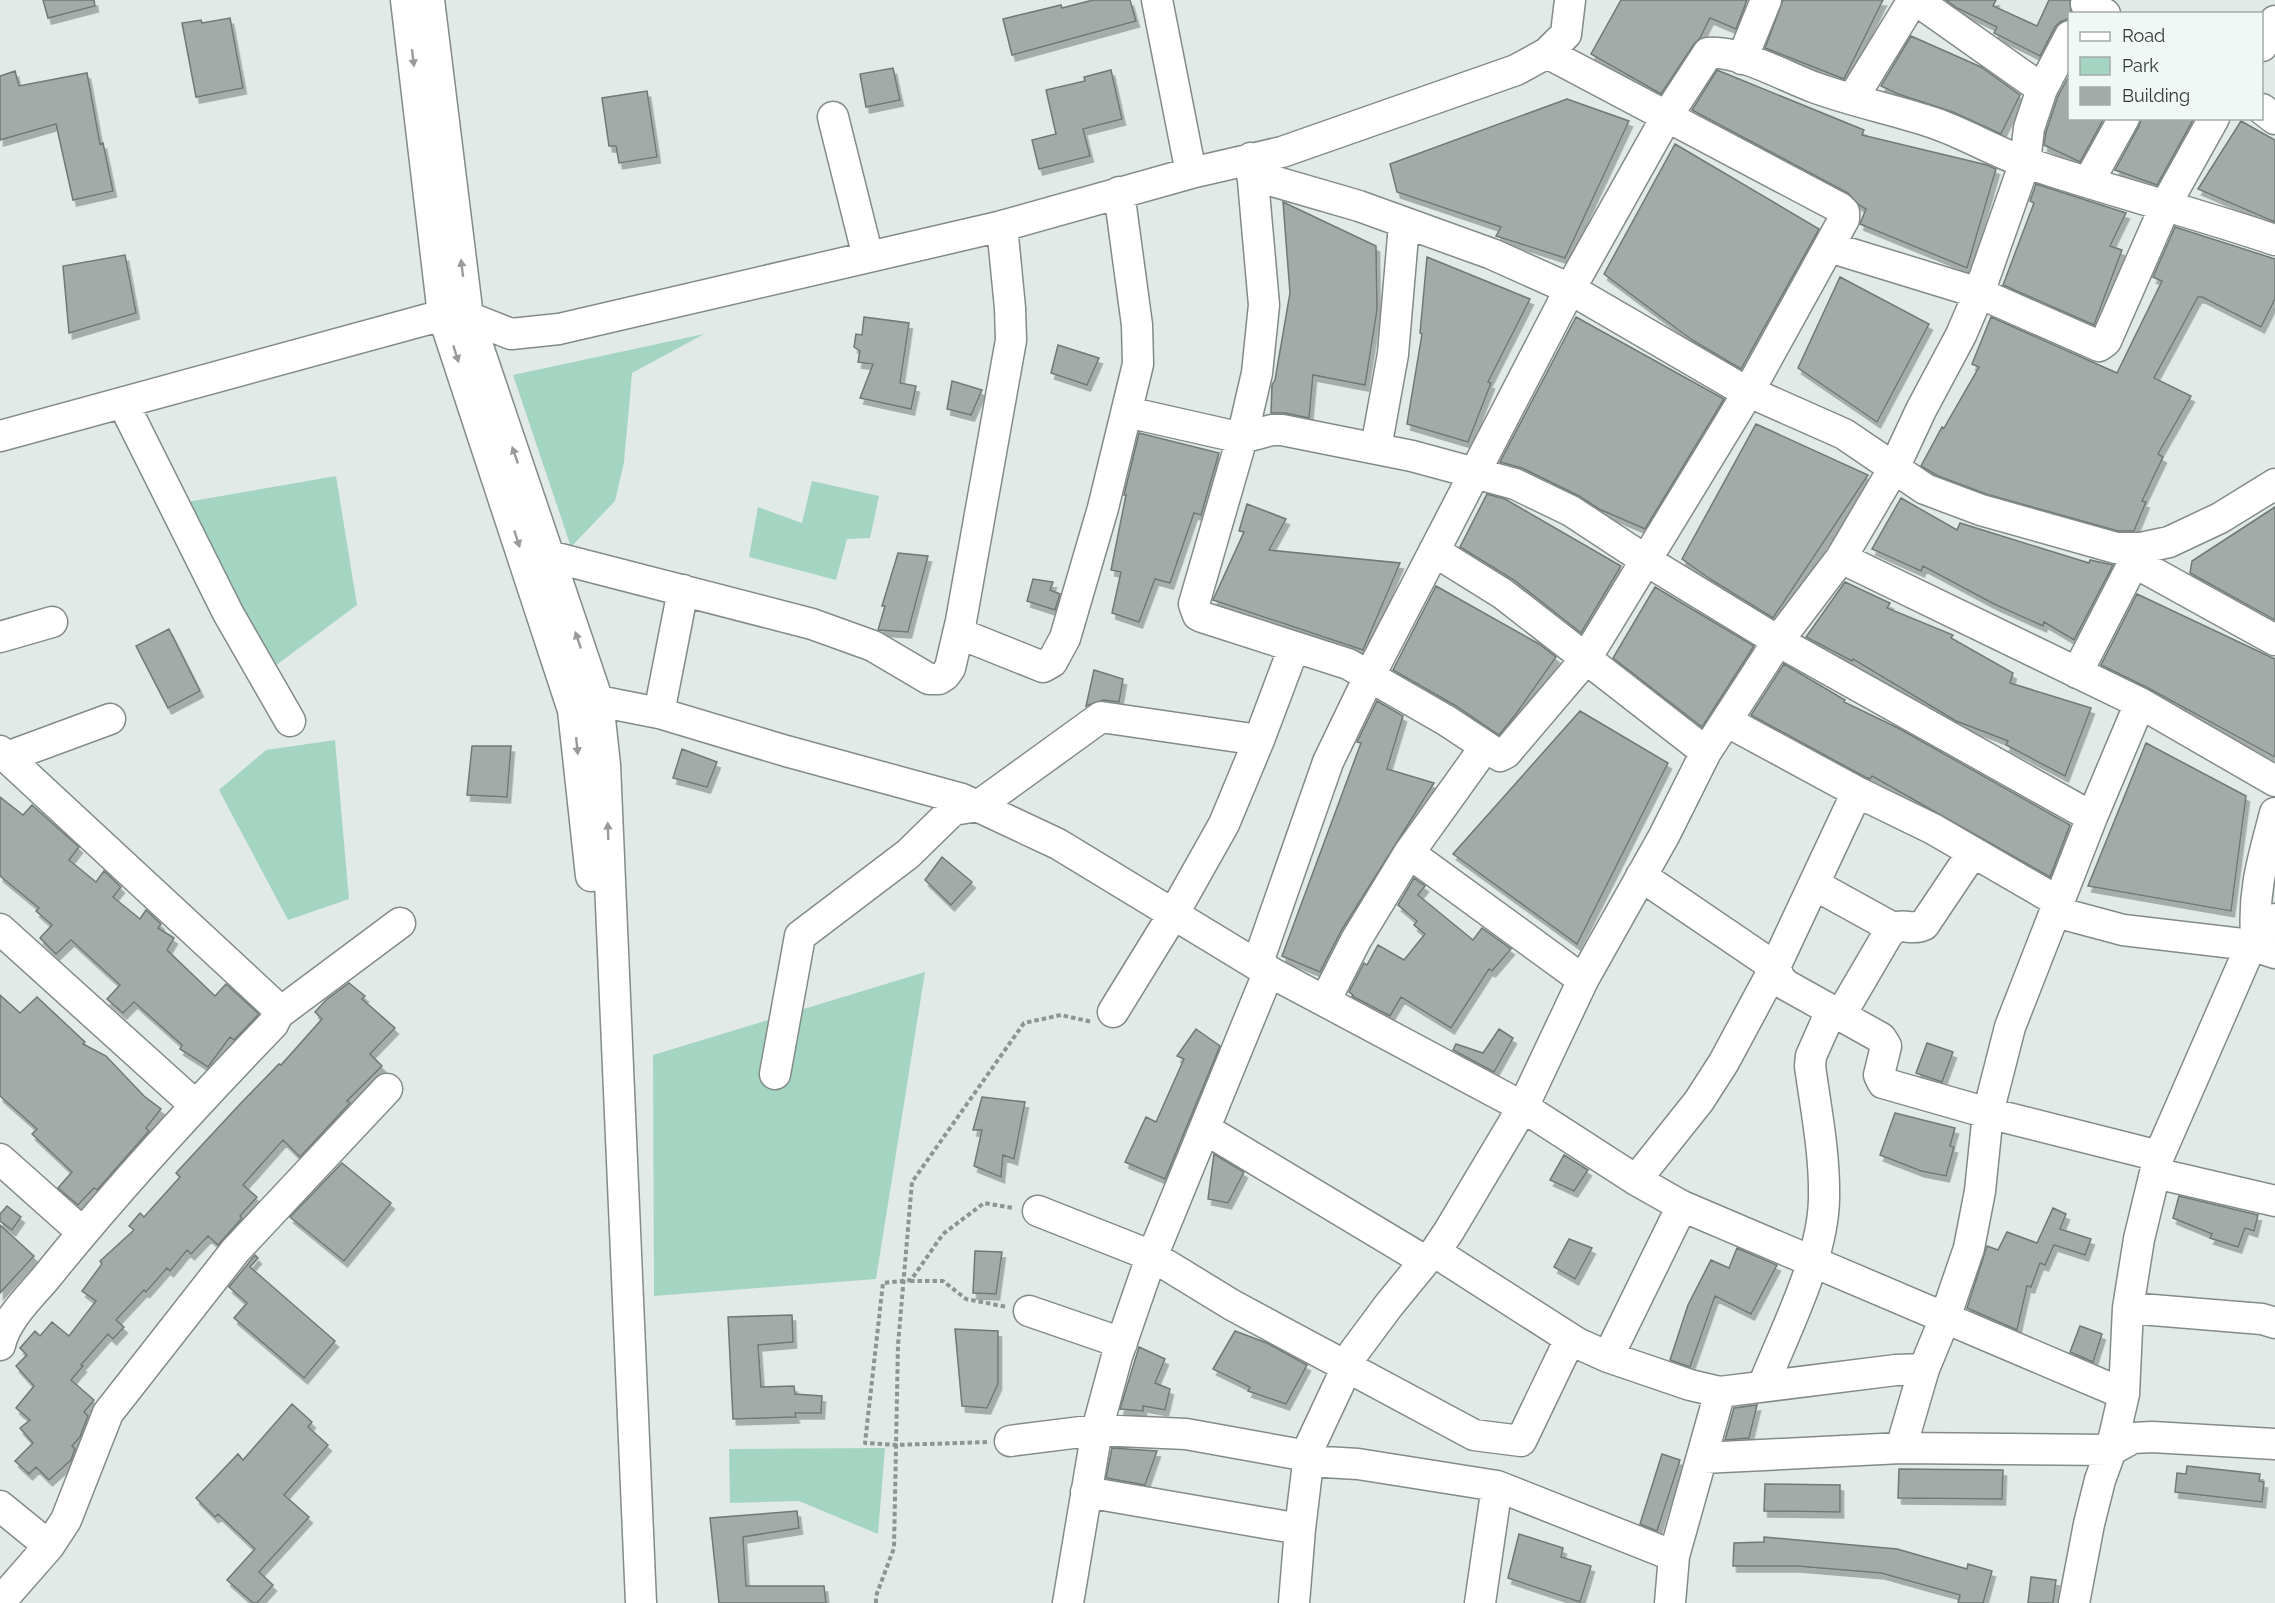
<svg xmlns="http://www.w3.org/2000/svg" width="2275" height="1603" font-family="Raleway,sans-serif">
	<defs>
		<filter id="shadow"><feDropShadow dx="3.5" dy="6" stdDeviation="0" flood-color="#0004"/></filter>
	</defs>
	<rect width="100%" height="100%" fill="#e2eae7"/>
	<path fill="#a4d5c2" d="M704,334L632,373L624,462L615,501L571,547L513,375Z
		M336,476L357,605L271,669L181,503Z
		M812,481L879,496L870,538L847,539L836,580L749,557L758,507L802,523Z
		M335,740L349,899L288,920L219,790L266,750Z
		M925,972L876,1279L654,1296L653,1055Z
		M885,1448L878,1534L799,1501L730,1503L729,1449Z"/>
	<path fill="#a2aba7" stroke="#717975" stroke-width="1.5" filter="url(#shadow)" d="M43,0H94L95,6L48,18Z
		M1093,0H1130L1136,21L1012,55L1003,19L1061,5L1062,8Z
		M1621,0H1747L1736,29L1710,18L1700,38L1694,44L1661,94L1591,54Z
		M1783,0H1883L1844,79L1765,48Z
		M1946,0H1996L1993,6L2037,26L2049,0H2070L2071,13L2068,19L2060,22L2055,27L2040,56L1994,33L1997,27L1957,8Z
		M230,18L243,88L196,97L182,23L201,20L202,23Z
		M1911,36L1981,67L2020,95L2001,134L1953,112L1898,94L1881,86Z
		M893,68L900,100L866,107L860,74Z
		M1111,70L1122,119L1083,129L1090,156L1039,169L1032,140L1056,134L1046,90L1085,81L1084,77Z
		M1717,70L1864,130L1862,135L1987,165L1996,169L1967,268L1860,224L1866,209L1859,205L1848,193L1692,110Z
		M15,71L19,86L87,73L100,144L103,143L113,191L73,200L56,124L0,140V76Z
		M2070,74V118H2104L2080,162L2044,145L2046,132L2058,96Z
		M647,91L657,157L619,163L616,146H609L602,98Z
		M1567,99L1629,121L1565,258L1496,236L1501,227L1397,192L1390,164Z
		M2141,118H2194L2157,185L2115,170L2139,126Z
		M2241,121L2275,140V222L2198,189Z
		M1675,144L1819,229L1741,369L1692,340L1604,274Z
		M2036,184L2126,213L2110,246L2122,250L2094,325L2003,285L2034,203L2030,201Z
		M1283,202L1376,246L1377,310L1365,385L1313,375L1309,418L1285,413H1271L1272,385L1275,380L1290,293Z
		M2175,227L2275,259V299L2261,327L2202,297H2198L2154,378L2191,396L2158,454L2163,457L2142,501L2146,502L2134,531H2118L1986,494L1938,476L1921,466L1942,427L1944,428L1979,367L1972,364L1991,317L2117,373L2162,281L2153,277Z
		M125,255L136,313L69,333L63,266Z
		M1427,257L1530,299L1488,382L1491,383L1468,442L1407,424L1422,334L1420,333Z
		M1840,277L1929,324L1877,422L1798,368Z
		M864,317L909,323L900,383L916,386L911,409L860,398L873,364L858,362L860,351L854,347L856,334L862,335Z
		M1576,317L1724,399L1645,529L1599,509L1579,496L1522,468L1500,462Z
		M1058,345L1099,358L1087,385L1051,373Z
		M952,381L982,390L971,415L947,409Z
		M1756,424L1868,475L1773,618L1710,579L1682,559Z
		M1139,433L1219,453L1201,515L1194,513L1170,583L1155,579L1139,622L1112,613L1121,572L1111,570L1126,495H1124Z
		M1487,494L1505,499L1621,566L1581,633L1514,580L1460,547Z
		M1901,498L1957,530L1960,523L2089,563L2090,560L2113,565L2074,640L2044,622L2043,626L1994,604L1923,566L1921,571L1872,549Z
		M1247,504L1286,519L1269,550L1400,563L1363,650L1213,600L1244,532L1239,531Z
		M2275,507V620L2190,573L2192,561Z
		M898,553L928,556L908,632L878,630L885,606H882Z
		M1033,579L1053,582L1050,590L1060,594L1055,610L1027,601Z
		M1845,582L1890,603L1887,608L1953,635L1951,638L2013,673L2010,683L2091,708L2065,776L2006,745L2008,741L1956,721L1853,659L1852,661L1806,637Z
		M1436,586L1539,644L1556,657L1516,714L1499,735L1456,706L1393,670Z
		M1655,587L1754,646L1702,727L1613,658Z
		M2137,594L2275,659V757L2148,688L2101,665Z
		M169,629L200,691L168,708L136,646Z
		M1784,664L1845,700L1844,702L1900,729L2070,825L2050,877L1872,776L1870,779L1865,777L1751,715Z
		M1094,670L1123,679L1119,702L1103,700L1086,706Z
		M1377,701L1403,716L1387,769L1434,783L1341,931L1320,972L1282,956L1361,743L1357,742Z
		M1580,711L1668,763L1577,944L1453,854Z
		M2146,743L2246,796L2231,911L2088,886Z
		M472,746H511L507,797L467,795Z
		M682,749L717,762L707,787L673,778Z
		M0,797L23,815L32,805L79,847L69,860L96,882L104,871L121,887L113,897L140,919L146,910L161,924L158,928L174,938L167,950L215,996L226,984L259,1014L234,1040L230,1037L208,1067L180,1049L182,1045L134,1002L123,1013L107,999L120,985L71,940L56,954L40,938L52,925L36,911L39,908L0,876Z
		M942,857L972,882L951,905L925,880Z
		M1414,878L1425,886L1418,895L1473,940L1482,928L1511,949L1492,971L1489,969L1451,1028L1401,997L1390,1016L1352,996L1353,995L1349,992L1364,963L1367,965L1378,945L1404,960L1425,934L1414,925L1417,921L1398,905Z
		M349,983L365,996L362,999L395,1028L370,1054L382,1066L347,1101L350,1103L300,1157L283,1140L243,1185L257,1197L240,1216L242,1218L218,1245L208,1236L191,1254L187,1250L170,1271L167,1268L146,1292L144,1290L116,1320L124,1327L113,1339L108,1334L81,1365L83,1366L71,1380L94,1400L84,1412L88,1416L80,1437L72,1446L75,1449L71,1460L49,1480L36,1467L29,1474L15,1461L33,1443L20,1428L30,1420L16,1408L34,1386L16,1366L27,1355L20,1348L35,1331L40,1336L52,1322L69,1336L96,1301L82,1291L102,1264L100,1261L134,1230L129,1226L140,1213L144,1217L180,1177L176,1173L241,1103L279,1064L281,1065L322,1019L315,1012L326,1000Z
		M0,995L20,1013L37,997L85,1042L83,1044L106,1056L144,1096L161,1109L146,1128L149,1131L97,1190L94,1188L78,1205L58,1188L72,1172L32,1134L37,1129L0,1096Z
		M1196,1029L1220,1046L1165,1179L1125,1162L1146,1117L1156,1122L1184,1059L1177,1056Z
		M1499,1029L1513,1038L1494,1072L1453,1050L1456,1044L1483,1053Z
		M1927,1043L1953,1052L1942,1082L1916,1073Z
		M982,1097L1025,1102L1014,1159L1003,1155L1001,1177L974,1166L982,1130H973Z
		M1895,1113L1955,1128L1950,1146L1954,1147L1946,1176L1921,1171L1880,1155Z
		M1214,1154L1244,1172L1228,1203L1208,1199Z
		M1564,1155L1588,1170L1574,1191L1550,1180Z
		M342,1163L391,1203L344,1261L290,1217Z
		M2179,1196L2258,1215L2254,1231L2245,1228L2238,1247L2210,1238L2212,1234L2173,1218Z
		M7,1206L21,1217L12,1230L0,1221V1214Z
		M2053,1208L2066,1214L2060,1229L2091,1239L2085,1255L2054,1245L2045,1265L2040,1263L2031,1287L2027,1286L2017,1330L1967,1308L1987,1246L1998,1250L2007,1232L2037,1243Z
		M0,1225L34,1256L0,1293Z
		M1569,1239L1592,1248L1575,1279L1554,1267Z
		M1737,1248L1777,1265L1751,1314L1715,1296L1690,1367L1670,1360L1688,1305L1711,1260L1729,1268Z
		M975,1251L1002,1252L996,1294L973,1293Z
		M255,1255L258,1258L250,1267L335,1341L304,1378L234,1318L247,1303L229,1287Z
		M792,1315L793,1342L758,1345L761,1387L794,1386L795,1394L822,1396L821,1413H795L796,1417L733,1419L728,1317Z
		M2080,1326L2102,1334L2093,1362L2070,1352Z
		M955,1329L998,1331V1384L987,1408L962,1406Z
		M1235,1331L1267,1343L1307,1365L1286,1404L1248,1391L1250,1387L1213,1369Z
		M1139,1347L1165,1359L1155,1383L1170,1389L1165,1410L1143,1406V1411L1120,1409Z
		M292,1404L312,1422L308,1427L328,1445L284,1495L309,1517L259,1572L273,1585L257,1603H253L227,1580L255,1549L218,1514L215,1517L196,1498L238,1454L243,1460Z
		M1757,1405L1749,1438L1725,1440L1734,1408Z
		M1112,1448L1157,1451L1145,1485L1106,1478Z
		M1662,1454L1680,1460L1657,1531L1640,1524Z
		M2187,1466L2260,1474L2259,1481L2264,1482L2262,1502L2175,1492L2177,1473L2186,1474Z
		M1899,1469L2003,1470L2002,1499L1898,1498Z
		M1765,1484L1840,1485V1512L1764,1511Z
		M797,1511L799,1528L743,1537L746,1586H824L826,1603H719L710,1518Z
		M1519,1534L1563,1548L1561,1557L1591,1566L1580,1602L1508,1578Z
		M1764,1537L1897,1549L1967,1569L1968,1564L1992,1571L1983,1603H1958L1960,1595L1881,1573L1796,1566H1733L1734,1543L1764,1542Z
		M2031,1577L2056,1580L2053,1603H2028Z"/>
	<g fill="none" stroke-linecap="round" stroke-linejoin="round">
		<g stroke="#838b87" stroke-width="33">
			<path id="minor" d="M406,0L443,315L573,710L591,876
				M429,0L468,317L598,701L605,765L641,1603
				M1157,0L1191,173
				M1916,0L2042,89
				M2086,4L2105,14
				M2262,46L2275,21
				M1742,59L1766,0
				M1853,98L1913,0
				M2262,109L2275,119
				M833,117L868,257
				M1251,158L1264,305L1257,373L1242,438L1194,604L1198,615L1202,617L1348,664L1447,721L1500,756L1506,753L1585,660L1749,391L1844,219V212L1840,208L1547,53
				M1252,175L1359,206L1492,254L1570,289L1738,387L1844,434L1925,489L1981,510L2116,548H2141L2169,542L2220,518L2275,484
				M2089,181L2124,118
				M1829,247L1979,293L2099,346L2106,341L2166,204L2214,118
				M468,317L511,334L559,329L1002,226L1191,173L1282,152L1516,70L1547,53L1566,34L1570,0
				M123,403L228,613L290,721
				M1127,412L1242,438L1272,430H1282L1412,456L1515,484L1571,511L1647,561L1778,641L2092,817
				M0,436L443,315
				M1376,448L1393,354L1404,224
				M1434,551L1503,594L1706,752
				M549,556L812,624L873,646L929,679H939L945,675L950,668L961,621L1011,340L1010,308L1002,226
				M1841,558L2140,703L2275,781
				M2134,562L2275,640
				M958,633L1043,667L1052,662L1065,638L1103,508L1138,364L1137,325L1119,192
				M0,637L52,622
				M2077,673L2141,548
				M573,710L598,701L659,713L786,751L962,799L1058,844L1257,965L1523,1107L1636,1180L1682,1206L2124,1394
				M659,713L683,590
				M1726,721L1857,792L1933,829L2059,902
				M0,751L274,1005L278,1014
				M7,757L110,719
				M1409,853L1583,980
				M1641,876L1775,967L1780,979L1786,985L1881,1038L1886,1046L1879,1075L1883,1083L1988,1113L2159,1156
				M1815,885L1893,928
				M2056,912L2123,930L2251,945L2275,953
				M0,929L195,1105
				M2256,934C2253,888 2264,856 2275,813
				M1257,965L1328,762L1370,675L1570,289L1667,116L1708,53C1740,50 1785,77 1816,88C1855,102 1895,110 1934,123C1966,134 1995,152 2027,163C2109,191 2193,212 2275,240
				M1325,1001L1356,940L1409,853L1485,747
				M1113,1012L1174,913L1224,824L1259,740L1294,647
				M1840,1016L1888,934C1901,919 1909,932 1924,925L1973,852
				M775,1074L800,936L908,854L953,810L978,806L1101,717L1259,740
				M1205,1129L1425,1261
				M0,1159L82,1232
				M2155,1173L2275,1201
				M1636,1180L1699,1101L1724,1062L1775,967L1857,792
				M1038,1211L1152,1256L1232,1305L1474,1435L1521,1441L1570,1339
				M1435,1252L1577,1343L1608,1357L1690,1385L1720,1392L1896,1370L1924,1369
				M2128,1308L2262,1319L2275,1323
				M1029,1311L1122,1343
				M0,1345C6,1318 32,1295 49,1274C119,1187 195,1105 273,1024L278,1014L400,923
				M1608,1357L1682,1206
				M1763,1386C1785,1331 1823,1258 1824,1199C1825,1154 1816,1110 1810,1066L1811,1056L1831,1011
				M1010,1441L1097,1430L1186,1434L1308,1456
				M1901,1448L1924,1369L1945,1318L1969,1248L1980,1191L1988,1113L2010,1027L2092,817L2140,703
				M1703,1458L1901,1448L2111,1450L2133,1438L2152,1437L2275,1444
				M1307,1461L1358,1464L1497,1486L1674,1556
				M1086,1492L1300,1529
				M0,1506L49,1546
				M0,1602L49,1546L66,1520L108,1413L235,1251L387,1089
				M1068,1603L1097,1430L1117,1356L1147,1269L1269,971
				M1294,1603L1300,1529L1310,1446L1354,1352L1389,1305L1425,1261L1435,1252L1449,1231L1523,1107L1583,980L1664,836L1706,752L1778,641L1841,558L1894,468L1921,410L1961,335L1979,293L2025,162L2029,128L2042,89L2070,36
				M1480,1603L1497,1486
				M1670,1603L1674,1556L1720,1392
				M2074,1603L2089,1524L2100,1480L2111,1450L2124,1394L2128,1308L2139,1239L2159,1156L2256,934L2275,919"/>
		</g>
		<path stroke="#8e9491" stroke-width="4" stroke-dasharray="4.5 3" stroke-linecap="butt" d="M910,1281H943L966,1299L1007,1307
			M987,1442L896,1445L865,1443L883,1283L911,1280L943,1234L984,1203L1013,1208
			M876,1603V1596L894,1548L898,1345L912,1182L1024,1023L1061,1015L1092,1022"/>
		<use href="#minor" stroke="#fff" stroke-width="30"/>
	</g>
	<defs><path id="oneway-solid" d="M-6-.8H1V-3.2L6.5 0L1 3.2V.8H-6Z" transform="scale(1.5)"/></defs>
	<g fill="#999b9a">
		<use href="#oneway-solid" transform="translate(413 58) rotate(83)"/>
		<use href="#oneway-solid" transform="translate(462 268) rotate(-97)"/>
		<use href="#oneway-solid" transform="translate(456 354) rotate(72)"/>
		<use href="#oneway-solid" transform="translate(515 455) rotate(-109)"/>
		<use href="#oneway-solid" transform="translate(517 539) rotate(72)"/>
		<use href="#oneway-solid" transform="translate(578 640) rotate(-109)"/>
		<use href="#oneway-solid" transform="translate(577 746) rotate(84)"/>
		<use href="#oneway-solid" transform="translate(608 831) rotate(-92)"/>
	</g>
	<rect x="2068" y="12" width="195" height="108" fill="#eff8f4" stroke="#a4aba8" stroke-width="1.5"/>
	<rect x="2080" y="32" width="30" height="9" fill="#ffffff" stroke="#a4aba8" stroke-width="1.5"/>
	<text x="2122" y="42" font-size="18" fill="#333735">Road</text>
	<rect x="2080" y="57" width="30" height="18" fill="#a4d5c2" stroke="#a4aba8" stroke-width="1.5"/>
	<text x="2122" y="72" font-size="18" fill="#333735">Park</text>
	<rect x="2080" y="87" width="30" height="18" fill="#a2aba7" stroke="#a4aba8" stroke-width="1.5"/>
	<text x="2122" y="102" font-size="18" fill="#333735">Building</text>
</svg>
